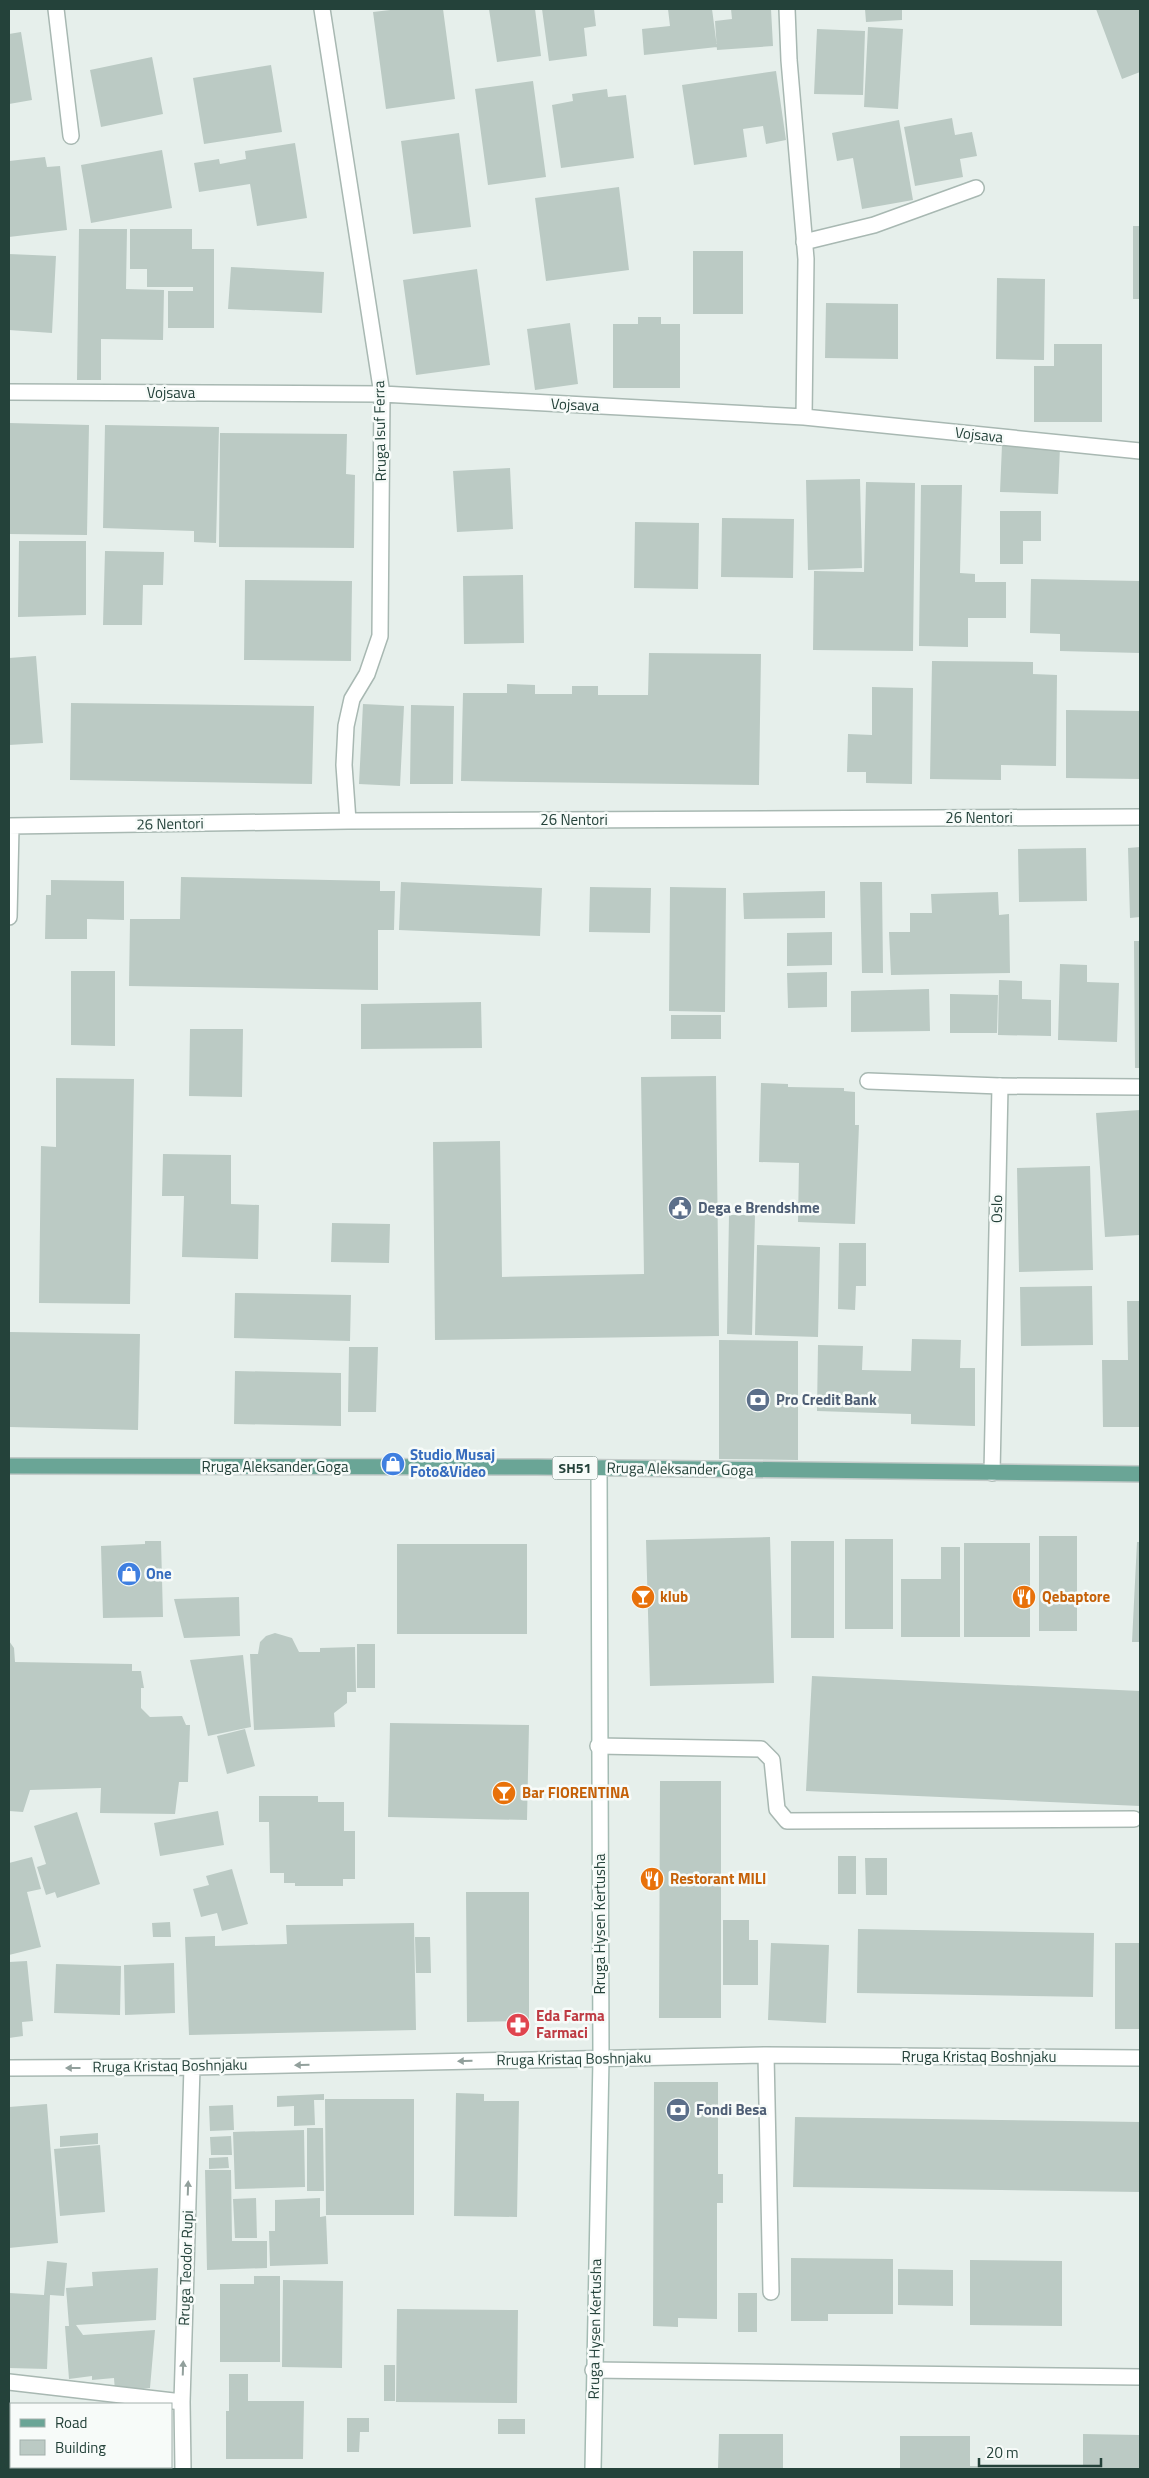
<svg xmlns="http://www.w3.org/2000/svg" width="1149" height="2478" font-family="'Titillium Web',sans-serif">
	<rect width="100%" height="100%" fill="#e6efeb"/>
	<path fill="#bbcac4" d="M399,9H443L455,99L386,109L373,12Z
		M489,9H535L541,56L497,62Z
		M542,9H594L596,26L584,28L587,56L549,61Z
		M668,9H712L717,47L644,55L642,29L670,26Z
		M731,9H771L773,46L717,50L715,21L732,19Z
		M865,9H902V20L866,22Z
		M1096,9H1140V72L1122,79Z
		M868,27L903,29L898,109L864,107Z
		M817,29L865,31L863,95L814,94Z
		M21,32L32,100L9,104V34Z
		M152,57L163,114L101,127L90,70Z
		M271,65L282,132L204,144L193,78Z
		M776,71L786,140L766,144L763,126L743,129L747,157L694,165L682,85Z
		M533,81L546,177L488,185L475,89Z
		M607,89L608,97L626,95L634,158L561,168L552,105L573,101L572,94Z
		M952,118L955,135L972,132L977,156L960,159L963,177L915,186L904,127Z
		M899,120L913,200L862,209L853,158L837,161L832,133Z
		M459,133L471,227L413,234L401,141Z
		M295,143L307,218L257,226L250,184L199,192L194,163L219,159L220,164L246,159L245,151Z
		M162,150L172,208L91,223L81,165Z
		M45,157L47,167L60,166L67,230L9,237V161Z
		M619,187L629,270L546,281L535,198Z
		M1133,226H1140V299H1133Z
		M79,229H127L126,289L164,290L163,340L101,339V380H77Z
		M130,229H192V249H214V328H168V291H193V287H147V269H130Z
		M693,251H743V314H693Z
		M9,254L56,256L52,333L9,330Z
		M231,267L324,272L322,313L228,309Z
		M477,269L490,365L416,375L403,280Z
		M997,278L1045,279L1044,360L996,359Z
		M826,303L898,304V359L825,358Z
		M638,317H661V324H680V388H613V324H638Z
		M570,323L578,384L535,390L527,329Z
		M1054,344H1102V422H1034V366H1054Z
		M9,423L89,425L87,535L9,534Z
		M105,425L219,427L216,543L194,542V531L103,528Z
		M220,433L347,434L346,474L355,475L354,548L219,547Z
		M1002,445L1060,447L1058,494L1000,492Z
		M510,468L513,529L457,532L453,471Z
		M860,479L862,568L808,570L806,480Z
		M866,482L915,483L913,651L813,650L814,571L864,572Z
		M921,485H962L960,573L975,574V582H1006V618H968V647L919,646Z
		M1000,511H1041V541H1023V564H1000Z
		M722,518L794,519L793,578L721,577Z
		M635,522L699,523L698,589L634,588Z
		M19,541H86V615L18,617Z
		M105,551L164,552L163,585H143L142,625H103Z
		M523,575L524,643L464,644L463,576Z
		M1031,579L1140,581V653L1060,651V634L1030,633Z
		M245,580L352,581L351,661L244,660Z
		M649,653L761,654L759,785L461,781L463,693H507V684L535,685V694H572V686H598V695H648Z
		M36,656L43,743L9,745V658Z
		M932,661L1033,662V674L1057,675L1056,766L1001,765V780L930,779Z
		M872,687L913,688L912,784L866,783V772H847L848,734L872,735Z
		M71,703L314,706L312,784L70,780Z
		M363,704L404,706L400,786L359,784Z
		M411,705L454,706L453,784H410Z
		M1066,710L1140,711V779L1066,778Z
		M1140,847V917L1130,918L1128,848Z
		M1086,848L1087,901L1019,902L1018,849Z
		M181,877L380,881V891H395L394,930H378V990L129,986L130,919H180Z
		M51,880L124,881V920L87,919V939H45L46,895H51Z
		M401,882L542,888L540,936L399,930Z
		M860,882H882L883,973H862Z
		M590,887L651,888L650,933L589,932Z
		M670,887L726,888L725,1012L669,1011Z
		M825,891V918L744,919L743,893Z
		M998,892L999,915L1009,914L1010,973L891,975L889,932H910V913H932L931,894Z
		M832,932V965L787,966V933Z
		M1134,941H1140V1068H1135Z
		M1060,964L1087,965V982L1119,983L1117,1042L1058,1040Z
		M71,971H115V1046L71,1045Z
		M827,972V1007L788,1008L787,973Z
		M999,980L1022,981V999L1051,1000V1036L998,1035Z
		M929,989L930,1031L851,1032V991Z
		M950,994L998,995L997,1033H950Z
		M481,1002L482,1048L361,1049V1004Z
		M671,1015H721V1039H671Z
		M190,1029H243L242,1097L189,1096Z
		M716,1076L719,1336L435,1340L433,1142L500,1141L502,1277L644,1274L641,1077Z
		M56,1078L134,1079L130,1304L39,1303L41,1146L56,1147Z
		M761,1083L788,1084V1087L844,1088V1091L855,1092V1125H859L855,1224L798,1222L799,1163L759,1162Z
		M1140,1110V1235L1105,1237L1096,1113Z
		M163,1154L231,1155V1204L259,1205L258,1259L182,1257L184,1196H162Z
		M1090,1166L1093,1270L1019,1272L1017,1168Z
		M729,1215H755L752,1335L727,1334Z
		M332,1223L390,1224L389,1263L331,1262Z
		M839,1243H866V1286H856L855,1310L838,1309Z
		M757,1245L820,1247L818,1337L755,1335Z
		M1092,1286L1093,1345L1021,1346L1020,1287Z
		M235,1293L351,1295L350,1341L234,1338Z
		M1127,1301H1140V1427H1103L1102,1360H1128Z
		M9,1332L140,1334L138,1430L9,1427Z
		M912,1339L961,1340L960,1368H975V1426L911,1424V1414L817,1411L818,1345L863,1346L862,1370L911,1371Z
		M719,1340L798,1341V1460L719,1459Z
		M349,1347H378L376,1412H348Z
		M235,1371L341,1373V1426L234,1424Z
		M1039,1536H1077V1631H1039Z
		M770,1537L774,1683L650,1686L646,1540Z
		M845,1539H893V1629H845Z
		M145,1541H161L163,1617L103,1618L101,1546L145,1544Z
		M791,1541H834V1638H791Z
		M1137,1542H1140V1642H1132Z
		M964,1543H1030V1637H964Z
		M397,1544H527V1634H397Z
		M941,1547H960V1637H901V1579H941Z
		M239,1597L240,1636L184,1638L174,1599Z
		M275,1633L292,1638L299,1652H320V1648L355,1647L356,1692H347V1703L334,1713L335,1727L254,1730L250,1654H258L260,1642L266,1636Z
		M9,1641L14,1648L15,1662L132,1664V1671H141L144,1688H141V1708L150,1717L182,1716L186,1725H190L188,1782H179L175,1814L100,1813L101,1788L30,1790L23,1812L9,1811Z
		M357,1644H375V1688H357Z
		M243,1655L251,1727L208,1736L190,1660Z
		M812,1676L1140,1691V1806L806,1791Z
		M390,1723L529,1725L527,1820L388,1817Z
		M245,1729L255,1766L227,1774L217,1736Z
		M660,1781H721V2018H659Z
		M259,1796H318V1802H344V1831H355V1879H343V1886H295V1883H284V1873H270L269,1822H259Z
		M218,1811L224,1845L160,1856L154,1823Z
		M77,1812L100,1884L57,1898L55,1892L46,1895L37,1867L46,1864L34,1826Z
		M838,1856H856V1894H838Z
		M32,1857L41,1889L27,1892L41,1947L9,1955V1863Z
		M865,1858H887V1895H866Z
		M232,1869L248,1924L222,1931L217,1913L201,1917L193,1889L209,1885L206,1876Z
		M466,1892H529V2021L467,2022Z
		M723,1920H749V1940H758V1985H723Z
		M170,1922L171,1937H153L152,1923Z
		M414,1923L416,2030L189,2035L185,1937L215,1936V1946L287,1944L286,1925Z
		M858,1929L1094,1933L1093,1997L857,1993Z
		M415,1937H430L431,1973H416Z
		M771,1943L829,1945L826,2023L768,2020Z
		M1115,1943H1140V2029H1115Z
		M27,1961L33,2021L22,2022L23,2036L9,2038V1962Z
		M174,1963L175,2013L125,2015L124,1965Z
		M56,1964L121,1966L120,2015L54,2013Z
		M654,2082H718V2174H723V2203H717V2319L678,2318V2327L653,2326Z
		M456,2093L484,2094V2101H519L517,2217L454,2216Z
		M324,2094V2100H314L315,2125L294,2126V2106L277,2107V2096Z
		M325,2099H414V2215H326Z
		M47,2104L58,2243L9,2248V2107Z
		M233,2105L234,2130L210,2131L209,2106Z
		M795,2117L1140,2122V2192L793,2187Z
		M307,2128H323L324,2191H307Z
		M304,2130L305,2187L235,2189L233,2132Z
		M98,2133V2144L60,2147V2136Z
		M231,2136L232,2155H211L210,2137Z
		M100,2145L105,2212L60,2216L54,2149Z
		M228,2157L229,2168L209,2169V2158Z
		M205,2170H231L232,2241H267V2268L207,2270Z
		M256,2198L257,2238H235L233,2199Z
		M320,2198V2217L326,2216L328,2264L270,2266L269,2231H275V2200Z
		M791,2258L893,2259V2314H828V2321H791Z
		M970,2260L1062,2261V2326L970,2325Z
		M47,2261L67,2263L64,2296L50,2295L47,2369L9,2368V2293L44,2295Z
		M158,2268L156,2320L76,2325L83,2335L155,2330L150,2388L115,2392L114,2378L92,2380V2376L69,2379L65,2326H69L66,2288L93,2286L92,2272Z
		M898,2269L953,2270V2306L898,2305Z
		M254,2276H280V2362H220V2284H254Z
		M283,2280L343,2281L342,2368L282,2367Z
		M738,2293H757V2332H738Z
		M397,2309L518,2310L517,2403L396,2402Z
		M384,2365H395V2401H384Z
		M229,2374H248V2401H304L303,2459H226V2411H229Z
		M347,2418H369V2432H360L359,2452H347Z
		M498,2419H525V2434H498Z
		M719,2434H783V2469H718Z
		M1083,2434L1140,2435V2469H900V2436H970V2466L1083,2467Z
		M11,2467H140V2469H10Z"/>
	<g fill="none" stroke-linecap="round" stroke-linejoin="round">
		<g stroke="#a8b8b2" stroke-width="18">
			<path id="service" d="M56,9L71,136
				M804,242L874,225L976,188
				M868,1081L1000,1086
				M598,1746L761,1749L772,1760L777,1809L787,1821L1134,1819"/>
		</g>
		<g stroke="#a8b8b2" stroke-width="18">
			<path id="minor" d="M322,9L382,394L380,636L367,674L352,699L346,726L344,765L348,821
				M787,9L789,60L806,259L804,417
				M9,392L382,394L804,417L1140,451
				M9,826L348,821L1140,817
				M9,917L11,827
				M992,1473L1000,1086L1140,1087
				M766,2055L771,2292
				M9,2068L192,2067L766,2055L1140,2058
				M593,2370L1140,2377
				M9,2382L182,2402
				M183,2469L182,2402L192,2067"/>
		</g>
		<g stroke="#a4bbb3" stroke-width="18">
			<path id="secondary" d="M593,2469L601,2059L599,1468"/>
		</g>
		<g stroke="#c2cac8" stroke-width="18">
			<path id="primary" d="M9,1466L537,1467L1140,1474"/>
		</g>
		<use href="#service" stroke="#fff" stroke-width="15"/>
		<use href="#minor" stroke="#fff" stroke-width="15"/>
		<use href="#secondary" stroke="#fff" stroke-width="15"/>
		<use href="#primary" stroke="#6aa596" stroke-width="15"/>
	</g>
	<defs><path id="oneway-solid" d="M-6-.8H1V-3.2L6.5 0L1 3.2V.8H-6Z" transform="scale(1.25)"/></defs>
	<g fill="#92a09c">
		<use href="#oneway-solid" transform="translate(465 2061) rotate(179)"/>
		<use href="#oneway-solid" transform="translate(302 2065) rotate(179)"/>
		<use href="#oneway-solid" transform="translate(73 2068) rotate(180)"/>
		<use href="#oneway-solid" transform="translate(188 2188) rotate(-88)"/>
		<use href="#oneway-solid" transform="translate(183 2368) rotate(-88)"/>
	</g>
	<defs>
		<g id="civic-disc" transform="scale(1.25)"><circle r="9.5" fill="#5c6f8a" stroke="#f7fbf9"/><path d="M-.6-6.5H3V-4.5H.6V-3L4-1V1h2V6H-6V1h2V-1L-.6-3ZM-1.2 2.5V6h2.4V2.5Z" fill="#fff"/></g>
		<g id="bank-disc" transform="scale(1.25)"><circle r="9.5" fill="#5c6f8a" stroke="#f7fbf9"/><path d="M-6-4H6V4H-6ZM0-2.3a2.3 2.3 0 1 0 0 4.6a2.3 2.3 0 1 0 0-4.6Z" fill="#fff"/></g>
		<g id="shop-disc" transform="scale(1.25)"><circle r="9.5" fill="#3f7fe0" stroke="#f7fbf9"/><path d="M-5-2.5h2.3a2.7 3.5 0 0 1 5.4 0H5L5.5 6h-11ZM-1.5-2.5h3a1.5 2.3 0 0 0-3 0Z" fill="#fff"/></g>
		<g id="bar-disc" transform="scale(1.25)"><circle r="9.5" fill="#e8710a" stroke="#f7fbf9"/><path d="M-6-5H6L.8 .8V4.5H3.5V6h-7V4.5H-.8V.8Z" fill="#fff"/></g>
		<g id="restaurant-disc" transform="scale(1.25)"><circle r="9.5" fill="#e8710a" stroke="#f7fbf9"/><path d="M-5-6h1v4h1v-4h1v4h1v-4h1v5L-1.5 .5V6h-2V.5L-5-1ZM5-6V6H3V1.5H1.5Q1.5-4 5-6Z" fill="#fff"/></g>
		<g id="pharmacy-disc" transform="scale(1.25)"><circle r="9.5" fill="#e0444e" stroke="#f7fbf9"/><path d="M-2-6h4v4h4v4h-4v4h-4v-4h-4v-4h4Z" fill="#fff"/></g>
	</defs>
	<g fill-rule="evenodd">
		<use href="#civic-disc" x="680" y="1208"/>
		<use href="#bank-disc" x="758" y="1400"/>
		<use href="#shop-disc" x="393" y="1464"/>
		<use href="#shop-disc" x="129" y="1574"/>
		<use href="#bar-disc" x="643" y="1597"/>
		<use href="#restaurant-disc" x="1024" y="1597"/>
		<use href="#bar-disc" x="504" y="1793"/>
		<use href="#restaurant-disc" x="652" y="1879"/>
		<use href="#pharmacy-disc" x="518" y="2025"/>
		<use href="#bank-disc" x="678" y="2110"/>
	</g>
	<g text-anchor="middle" stroke-width="5" stroke-linejoin="round" paint-order="stroke">
		<rect fill="#f7fbf9" stroke="#637a73" stroke-width="1" x="552.5" y="1456.5" width="45" height="23" rx="4"/>
		<g font-size="14" font-weight="bold" fill="#24423a">
			<text x="575" y="1473">SH51</text>
		</g>
		<g font-size="15" fill="#24423a" stroke="#f7fbf9">
			<text x="171" y="398">Vojsava</text>
			<text transform="translate(575 405) rotate(3)" y="5">Vojsava</text>
			<text transform="translate(380 431) rotate(-91)" y="5">Rruga Isuf Ferra</text>
			<text transform="translate(979 435) rotate(6)" y="5">Vojsava</text>
			<text x="979" y="823">26 Nentori</text>
			<text x="574" y="825">26 Nentori</text>
			<text transform="translate(170 824) rotate(-1)" y="5">26 Nentori</text>
			<text transform="translate(997 1209) rotate(-89)" y="5">Oslo</text>
			<text x="275" y="1472">Rruga Aleksander Goga</text>
			<text transform="translate(680 1469) rotate(1)" y="5">Rruga Aleksander Goga</text>
			<text transform="translate(600 1924) rotate(-90)" y="5">Rruga Hysen Kertusha</text>
			<text x="979" y="2062">Rruga Kristaq Boshnjaku</text>
			<text transform="translate(574 2059) rotate(-1)" y="5">Rruga Kristaq Boshnjaku</text>
			<text transform="translate(170 2066) rotate(-1)" y="5">Rruga Kristaq Boshnjaku</text>
			<text transform="translate(186 2268) rotate(-88)" y="5">Rruga Teodor Rupi</text>
			<text transform="translate(595 2329) rotate(-89)" y="5">Rruga Hysen Kertusha</text>
		</g>
		<g font-size="15" font-weight="bold" fill="#4e5e75" stroke="#f7fbf9" text-anchor="start">
			<text x="698" y="1213">Dega e Brendshme</text>
			<text x="776" y="1405">Pro Credit Bank</text>
			<text x="696" y="2115">Fondi Besa</text>
		</g>
		<g font-size="15" font-weight="bold" fill="#366cbe" stroke="#f7fbf9" text-anchor="start">
			<text x="410" y="1460">Studio Musaj<tspan x="410" dy="17">Foto&amp;Video</tspan></text>
			<text x="146" y="1579">One</text>
		</g>
		<g font-size="15" font-weight="bold" fill="#c56008" stroke="#f7fbf9" text-anchor="start">
			<text x="660" y="1602">klub</text>
			<text x="1042" y="1602">Qebaptore</text>
			<text x="522" y="1798">Bar FIORENTINA</text>
			<text x="670" y="1884">Restorant MILI</text>
		</g>
		<g font-size="15" font-weight="bold" fill="#be3a42" stroke="#f7fbf9" text-anchor="start">
			<text x="536" y="2021">Eda Farma<tspan x="536" dy="17">Farmaci</tspan></text>
		</g>
	</g>
	<rect width="1149" height="2478" fill="none" stroke="#24423a" stroke-width="20"/>
	<rect x="10" y="2403" width="162" height="65" fill="#f7fbf9" stroke="#a3b1ad"/>
	<rect x="20" y="2419" width="25" height="8" fill="#6aa596" stroke="#a3b1ad"/>
	<text x="55" y="2428" font-size="15" fill="#24423a">Road</text>
	<rect x="20" y="2440" width="25" height="15" fill="#bbcac4" stroke="#a3b1ad"/>
	<text x="55" y="2453" font-size="15" fill="#24423a">Building</text>
	<path d="M979 2458v8h122v-8" fill="none" stroke="#24423a" stroke-width="2.5"/>
	<text x="986" y="2458" font-size="15" fill="#24423a" stroke="#f7fbf9" stroke-width="4" paint-order="stroke">20 m</text>
</svg>
